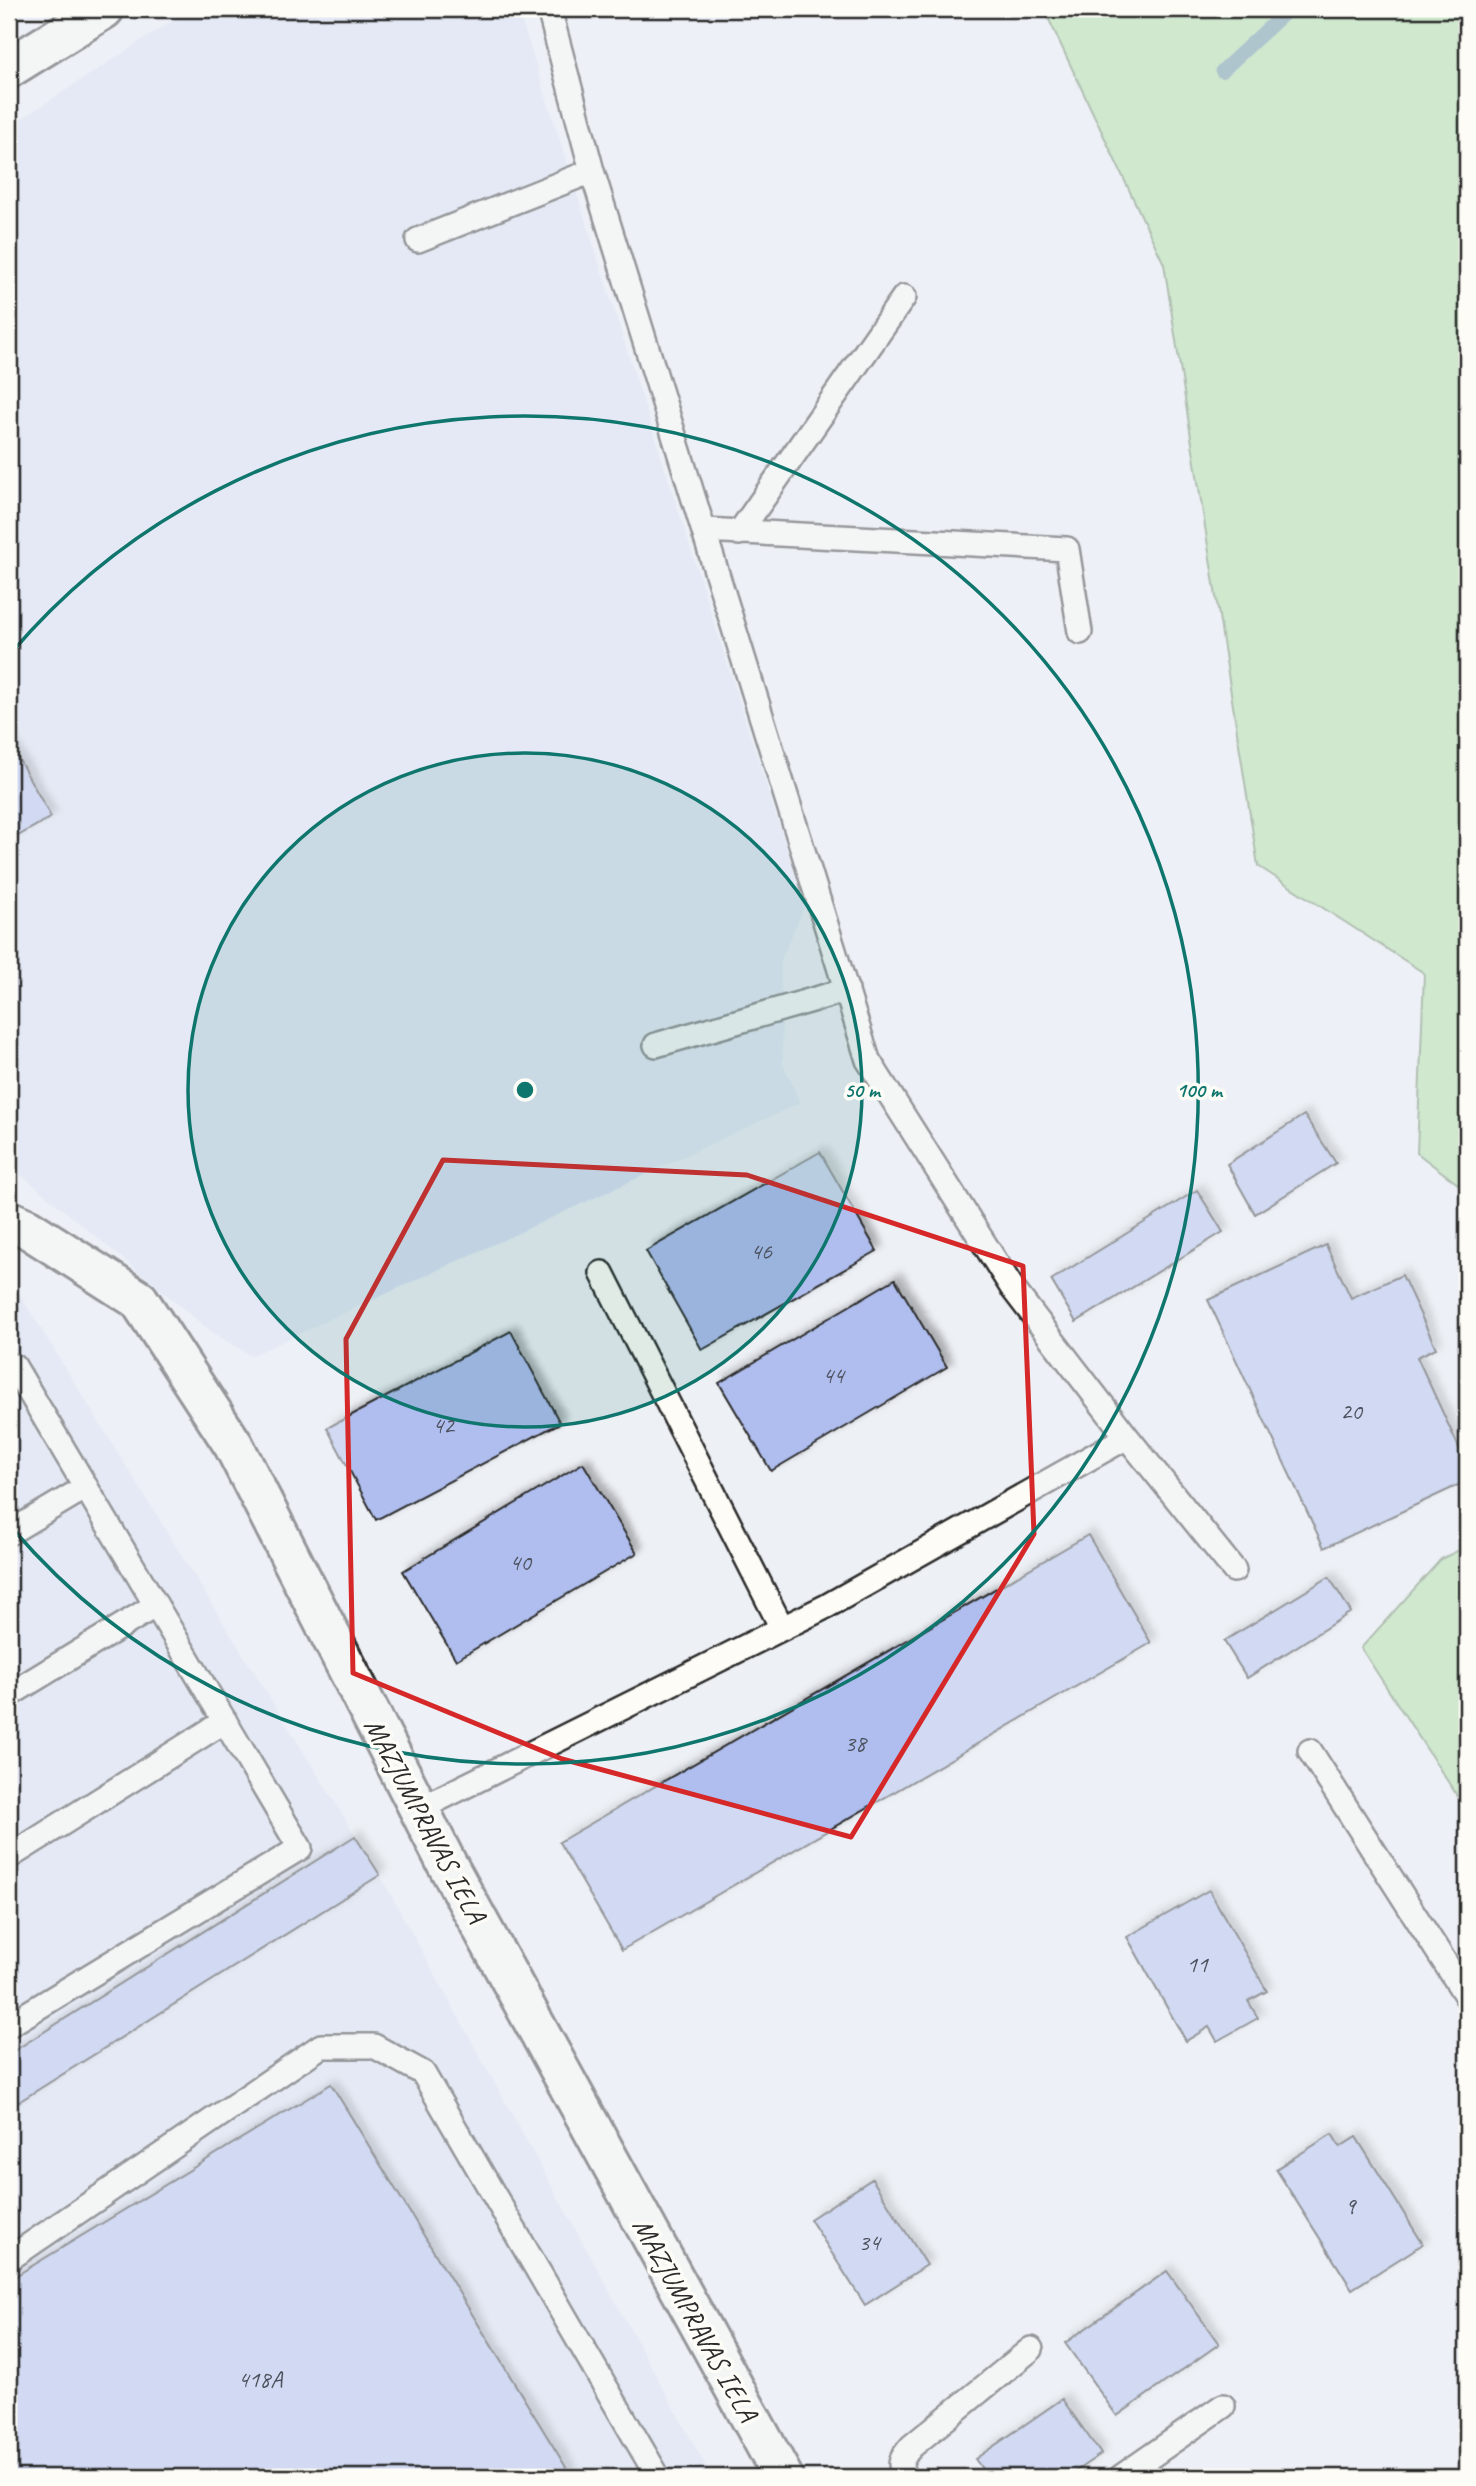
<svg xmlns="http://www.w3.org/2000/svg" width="1476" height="2486" font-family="Caveat,sans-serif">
	<defs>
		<filter id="shadow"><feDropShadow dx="6" dy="-6" stdDeviation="3.5" flood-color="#0004"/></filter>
	</defs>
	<rect width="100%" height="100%" fill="#edf0f5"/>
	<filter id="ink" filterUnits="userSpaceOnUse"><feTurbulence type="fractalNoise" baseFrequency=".0143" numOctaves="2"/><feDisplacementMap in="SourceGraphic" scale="14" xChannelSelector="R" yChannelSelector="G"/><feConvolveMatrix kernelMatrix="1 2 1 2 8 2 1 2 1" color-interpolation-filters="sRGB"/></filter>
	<g filter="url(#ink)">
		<path fill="#dae1f3" d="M190,9H518L805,906L781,961L783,1063L801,1103L251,1356L209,1330L9,1165V127Z
			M9,1277L380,1875L712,2477H9Z"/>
		<path fill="#abdd9e" stroke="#6b8464" stroke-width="2" d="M1044,9H1467V1191L1417,1153L1424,973L1258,866L1164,264Z
			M1467,1546V1811L1361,1648L1441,1559Z"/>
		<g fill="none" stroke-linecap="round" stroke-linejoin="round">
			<path stroke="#63909d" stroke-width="14" d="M1222,71L1289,9"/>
		</g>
		<path fill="#afbeee" stroke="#2b2b2b" stroke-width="2" filter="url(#shadow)" d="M9,742L51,817L9,841Z
			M1304,1115L1336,1163L1255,1214L1227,1164Z
			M820,1152L877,1251L702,1350L646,1251Z
			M1197,1190L1223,1232L1076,1322L1051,1280Z
			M1326,1245L1351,1298L1402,1275L1436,1348L1417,1357L1467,1465V1481L1324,1548L1208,1300Z
			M895,1279L947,1367L771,1471L719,1383Z
			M511,1331L560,1423L376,1520L327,1428Z
			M583,1463L637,1553L456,1660L403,1571Z
			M1088,1535L1151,1643L622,1950L559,1842Z
			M1329,1577L1351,1612L1247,1678L1224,1641Z
			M355,1836L380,1875L9,2108V2054Z
			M1209,1890L1267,1991L1248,2001L1258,2018L1217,2041L1209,2027L1186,2041L1127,1937Z
			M331,2084L572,2477H9V2280Z
			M1332,2134L1340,2147L1356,2137L1423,2244L1352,2289L1276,2169Z
			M872,2179L927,2265L865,2305L810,2219Z
			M1167,2271L1219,2344L1117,2416L1065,2343Z
			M1062,2399L1101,2454L1067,2477H988L975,2459Z"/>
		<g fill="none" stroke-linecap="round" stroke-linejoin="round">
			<g stroke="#2b2b2b" stroke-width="28">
				<path id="service" d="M549,9L592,171L868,1060L1013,1289L1127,1437L1234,1570
					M418,240L592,171
					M704,530L1067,549L1080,632
					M739,533L904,297
					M656,1045L847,990
					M602,1273L782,1628
					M9,1369L14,1366L300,1848L9,2025
					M9,1533L86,1487
					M9,1695L156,1605
					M1310,1751L1467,1997
					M419,1809L827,1606L1127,1437
					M9,1857L225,1721
					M9,2259L321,2046H374L423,2073L658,2477
					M905,2477C897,2463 902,2457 912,2446L1031,2349
					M1121,2477L1223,2406"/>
			</g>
			<g stroke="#2b2b2b" stroke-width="44">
				<path id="minor" d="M9,68L104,9
					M9,1220L27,1228L139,1300L234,1446L447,1864L783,2477"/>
			</g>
			<use href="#service" stroke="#fdfcf7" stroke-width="23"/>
			<use href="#minor" stroke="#fdfcf7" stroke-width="38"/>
		</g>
	</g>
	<path d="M0 0H1476V2486H0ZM443,1160L747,1175L1023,1266L1034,1534L851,1837L562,1759L353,1673L346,1339Z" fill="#edf0f5" fill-opacity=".55" fill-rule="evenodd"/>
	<path fill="none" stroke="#d62828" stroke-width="5" stroke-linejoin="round" d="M443,1160L747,1175L1023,1266L1034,1534L851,1837L562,1759L353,1673L346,1339Z"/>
	<circle cx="525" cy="1090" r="337" fill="#0f766e" fill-opacity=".12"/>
	<g fill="none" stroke="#0f766e" stroke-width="3.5">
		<circle cx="525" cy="1090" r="337"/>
		<path d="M12 652A674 674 0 1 1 12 1528"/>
	</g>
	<g text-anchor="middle" stroke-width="7" stroke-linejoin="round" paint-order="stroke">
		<g font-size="24" fill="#4c505c">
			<text x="761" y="1259">46</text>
			<text x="833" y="1383">44</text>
			<text x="1351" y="1419">20</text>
			<text x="443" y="1433">42</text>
			<text x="520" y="1570">40</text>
			<text x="855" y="1751">38</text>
			<text x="1197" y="1972">11</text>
			<text x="1350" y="2214">9</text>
			<text x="869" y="2250">34</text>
			<text x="260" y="2387">418A</text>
		</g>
		<g font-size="28" fill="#2b2b2b" stroke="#fdfcf7">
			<text transform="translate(426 1820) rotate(62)" y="10">MAZJUMPRAVAS IELA</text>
			<text transform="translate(696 2319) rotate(61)" y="10">MAZJUMPRAVAS IELA</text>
		</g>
	</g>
	<circle cx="525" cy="1090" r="10" fill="#0f766e" stroke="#fdfcf7" stroke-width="3.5"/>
	<g font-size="21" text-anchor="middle" font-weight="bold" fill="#0f766e" stroke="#fdfcf7" stroke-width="7" stroke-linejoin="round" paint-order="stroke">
		<text x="862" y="1097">50 m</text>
		<text x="1199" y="1097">100 m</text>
	</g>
	<rect width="1476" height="2486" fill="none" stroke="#fdfcf7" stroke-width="35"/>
	<rect x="18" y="18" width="1441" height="2451" fill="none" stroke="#2b2b2b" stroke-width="2.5" filter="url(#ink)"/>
</svg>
